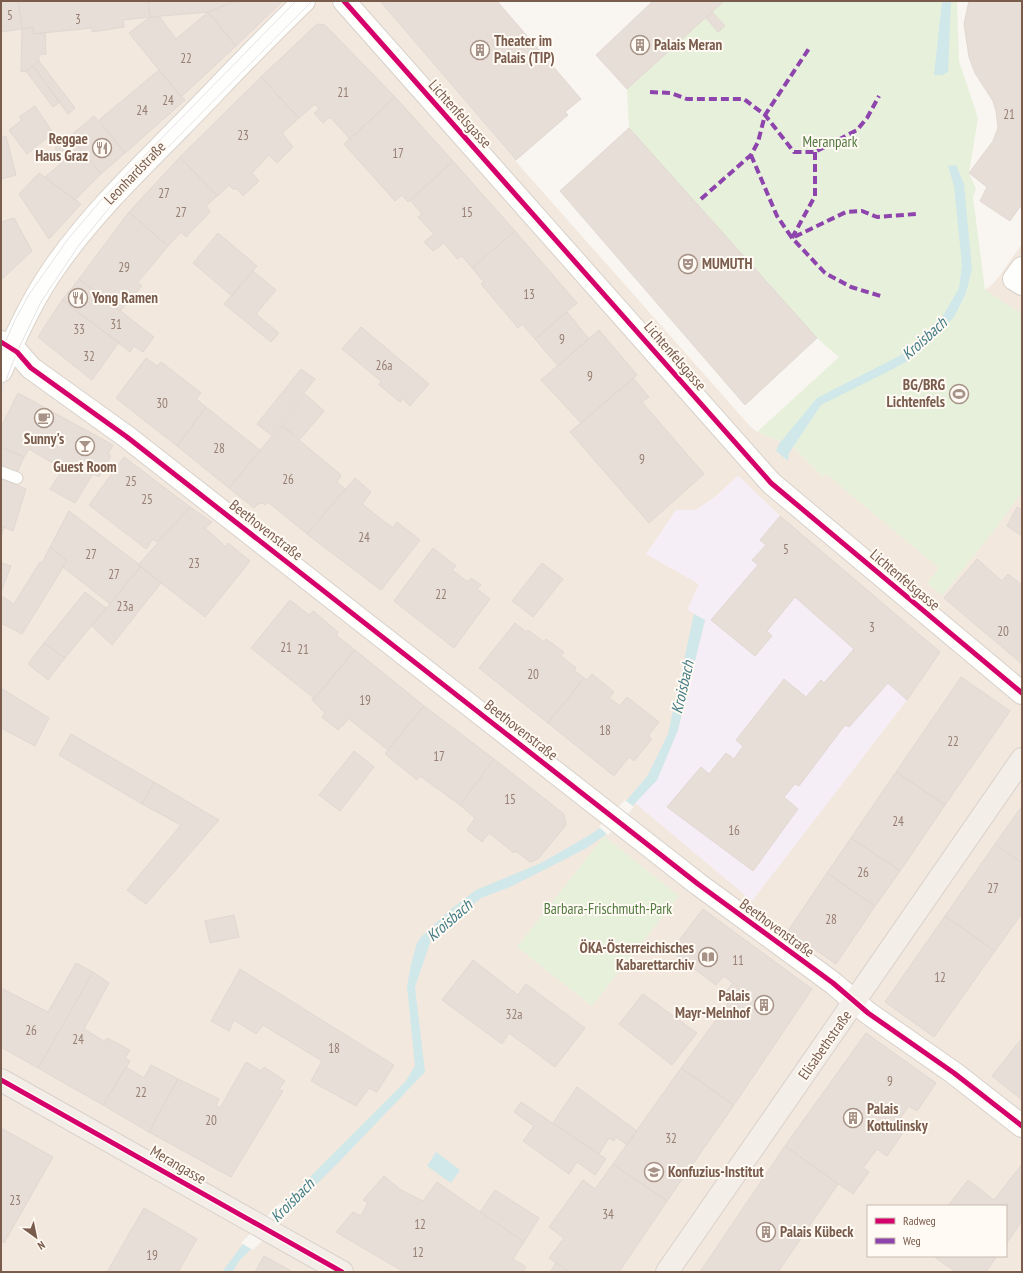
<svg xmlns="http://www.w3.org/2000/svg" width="1023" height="1273" font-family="'PT Sans Narrow',sans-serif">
	<rect width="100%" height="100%" fill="#f9f5f0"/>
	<path fill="#f2e8de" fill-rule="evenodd" d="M1,1H380L526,173L749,425L757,432L792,446L823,477L985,290L995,282L1022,244V1272H1ZM738,476L780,516L705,620L699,584L647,554L676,510H696L715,497ZM868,1206H1006V1256H868Z"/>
	<path fill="#f6eef6" d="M738,476L780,516L940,652L907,700L752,901L635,803L657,780L678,730L705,620L687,610L699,584L646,554L676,510H696L715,497Z"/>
	<path fill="#e7f0db" d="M724,1H957L959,61L978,118L969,173L976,189L973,197L985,290L1022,314V492L999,524L942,596L927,583L939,568L826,474L823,477L792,446L757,432L839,357L817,338L629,128L627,89L706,18L718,32L725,26L712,12Z
		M604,836L679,896L592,1006L517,947Z"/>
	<path fill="#d0e8ea" d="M942,1H951L948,72L942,75H934Z
		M956,165L964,184L972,269L966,293L954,317L915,357L893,369L821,405L789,453L788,461L776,451L779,444L817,398L905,353L944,314L959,288L962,265L954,186L948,166Z
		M694,614L705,620L678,730L657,780L604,836L585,849L510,887L481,898L431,940L415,987L425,1072L338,1163L240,1260L232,1272H222L243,1244L406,1081L415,1066L407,986L411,964L417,943L421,937L450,910L476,890L541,863L588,836L600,828L626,801L648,775L668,734Z
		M436,1152L460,1170L451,1183L427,1166Z"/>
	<path fill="#f9f5f0" d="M625,800L634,807L608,835L599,827Z
		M281,1202L294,1210L253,1250L241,1243Z"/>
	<path fill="#e6ded7" stroke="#e2d8d2" d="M1,1H18L22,29L1,32Z
		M18,1H148L150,17L123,20L124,27L92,32V28L33,34V27L22,29Z
		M148,1H236L208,12L150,17Z
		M236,1H283L236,46L208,12Z
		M380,1H497L581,99L565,112L568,115L516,160Z
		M651,1H724L627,89L596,55L652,2Z
		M969,1H1022V204L1010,221L980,201L987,187L969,173L993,141L998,128L996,111L993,101L975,73L969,57L964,24Z
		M208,12L236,46L181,97L129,33L150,17H160L176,39Z
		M712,12L725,26L718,32L706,18Z
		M317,24L325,25L395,97L350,139L330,117L323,123L314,113L319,109L315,104L299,118L261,77Z
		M33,27V34L45,32L46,54L39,55V61L26,71L21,72L22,29Z
		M39,61L75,108L68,114L33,66Z
		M33,66L60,102L53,107L26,71Z
		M159,70L185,100L125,153L99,120Z
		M261,77L299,118L282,133L293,147L277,163L269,155L252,173L259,181L243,196L236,188L234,190L229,185L218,196L180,157Z
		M395,97L453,161L408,202L402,195L395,201L344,144Z
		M35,106L53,133L27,154L9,130L22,120L19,117Z
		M94,116L125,153L101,174L70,136Z
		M629,128L817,338L745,405L560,191Z
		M6,136L16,175L1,179V138Z
		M70,136L101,174L75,200L45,177L64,161L55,148Z
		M180,157L217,196L206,206L210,212L186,237L181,232L168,246L129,212Z
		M453,161L515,231L472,268L462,256L457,259L444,243L433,251L424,242L434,234L418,217L422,214L410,200Z
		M39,173L81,204L49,239L19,194Z
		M129,212L168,246L138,282L142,286L120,311L79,279Z
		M14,218L32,251L1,280V222Z
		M515,231L577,303L535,339L522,324L518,328L481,284L484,282L472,268Z
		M218,233L257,266L232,296L193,263Z
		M253,271L276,290L256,314L279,333L271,342L224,304Z
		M79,279L154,337L143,352L134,346L130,352L62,300Z
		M62,300L119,342L92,380L38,337Z
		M567,312L589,339L558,366L535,339Z
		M361,327L429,384L410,406L403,399L400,402L379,385L381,381L342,349Z
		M599,330L637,375L581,423L541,380Z
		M146,358L157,366L161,362L201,393L196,399L206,407L177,446L116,398Z
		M301,369L315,379L271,435L257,424Z
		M633,378L649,397L642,402L704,474L649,523L570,432Z
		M18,393L113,445L108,454L111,456L99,477L93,474L75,503L50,489L63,469L29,449L24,457L1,447V427Z
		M305,394L324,411L300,439L281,425Z
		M206,407L260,450L229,488L177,446Z
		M281,425L341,475L337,482L345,489L307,534L268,502L265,505L263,503L258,504L254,508L229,488Z
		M1,447L24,457L16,475L1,469Z
		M124,457L190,507L157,542L153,539L146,549L89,505Z
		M1,478L26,489L13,531L1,526Z
		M355,478L371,492L362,504L393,528L397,522L420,540L381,590L307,534Z
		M190,507L212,522L205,528L226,547L228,543L250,561L205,617L138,565Z
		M1017,507L1022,510V536L1007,526Z
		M69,511L141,566L110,604L63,567L67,561L50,547Z
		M780,516L940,652L907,700L888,683L849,727L845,725L799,786L795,784L784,797L798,809L753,871L667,807L701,767L709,774L726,753L734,759L743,746L736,740L784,679L806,697L821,680L824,683L854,649L795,597L767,631L772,636L755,656L711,620L758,565L752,560L766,545L760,540Z
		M1,526L4,527L1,537Z
		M50,547L67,561L22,634L1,623V596L14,604L40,562L42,563Z
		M433,548L456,566L452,570L468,582L471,578L481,585L477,589L490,599L454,648L394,601Z
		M977,559L1002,581L1008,574L1022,585V664L944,598Z
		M1,563L11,566L1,592Z
		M542,563L563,579L533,617L512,601Z
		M141,566L161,583L112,645L92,626Z
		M85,592L106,608L65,658L44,643Z
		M290,600L309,615L313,611L338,632L336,635L355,650L315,699L251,648Z
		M515,623L526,632L528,630L544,642L546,639L564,652L561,656L576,668L574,670L584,678L548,723L479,668Z
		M44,643L65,658L48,680L28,664Z
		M355,650L424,706L388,750L349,719L338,730L322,717L325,713L312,700Z
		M592,674L614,692L609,698L620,706L627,697L659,722L648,736L652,739L634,761L629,757L614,776L548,723L584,678L587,680Z
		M961,677L1010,711L945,805L896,772Z
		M1,688L49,718L35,746L1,728Z
		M424,706L494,759L460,805L420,776L417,780L385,754Z
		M71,734L154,782L142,804L59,755Z
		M354,751L374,767L340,811L319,795Z
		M494,759L564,814L566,825L538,859L530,862L516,851L514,853L489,833L482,842L467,830L475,818L460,805Z
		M896,772L945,805L900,871L851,838Z
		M154,782L219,820L146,904L127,890L181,825L142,804Z
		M1022,806V863L995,844Z
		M851,838L900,871L875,906L827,873Z
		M995,844L1022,863V913L995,951L945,916Z
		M827,873L875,906L836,964L788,931Z
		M703,909L812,989L734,1105L681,1068L729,1002L722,996L733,983L724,976L716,985L671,951Z
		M234,915L239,937L210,943L205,921Z
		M945,916L995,951L934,1037L885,1002Z
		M473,960L518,995L526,984L585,1028L555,1067L509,1033L502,1044L442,1000Z
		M76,963L93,972L38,1068L1,1047V988L48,1012Z
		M240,969L394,1065L377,1092L369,1088L356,1106L311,1081L322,1061L263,1025L256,1034L234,1020L229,1031L211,1021Z
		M93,972L109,983L84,1029L104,1041L107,1038L130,1050L125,1058L130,1061L103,1105L38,1068Z
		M643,994L697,1033L672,1065L619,1024Z
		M866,1033L936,1083L917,1111L909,1106L896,1124L905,1130L887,1156L877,1149L863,1168L869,1172L853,1194L785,1146Z
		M1022,1038V1100L992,1076Z
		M246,1062L261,1071L264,1067L285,1081L279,1089L283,1091L231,1177L149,1132L178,1079L219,1099L216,1105L220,1108Z
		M151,1065L178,1079L149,1132L103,1105L126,1067L144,1078Z
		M681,1068L734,1105L667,1201L613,1164Z
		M577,1087L637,1131L627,1145L616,1137L614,1141L609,1138L599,1154L553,1123Z
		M521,1102L606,1159L595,1175L577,1162L569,1174L523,1141L534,1126L514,1112Z
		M1,1128L53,1157L4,1243L1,1242Z
		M785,1146L838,1184L778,1272H700Z
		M613,1164L667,1201L619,1272H569L549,1258L564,1238L549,1227L583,1180L595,1189Z
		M1022,1164V1221L1006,1244V1206H948L968,1180L994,1200Z
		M384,1176L401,1190L423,1201L437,1182L480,1212L524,1242L513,1259L526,1267L523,1272H404L336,1232L353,1212L361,1216L368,1203L363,1200Z
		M495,1190L539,1218L524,1242L480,1212Z
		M144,1208L197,1239L178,1272H107Z
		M264,1256L293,1272H255Z
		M933,1256H997L986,1272H956Z
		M556,1263L569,1272H550Z"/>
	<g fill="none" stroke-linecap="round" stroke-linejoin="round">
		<g stroke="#d7d1cb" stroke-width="13">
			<path id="service" d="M1,472L17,478"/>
		</g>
		<g stroke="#d7d1cb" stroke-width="24">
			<path id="minor" d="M344,1L771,483L1022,693
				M1022,268L1014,279L1022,284
				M1,342L17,352L31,368L127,437L698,884L833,983L868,1013L954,1073L1022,1126"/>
		</g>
		<g stroke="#d9d2cb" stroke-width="24">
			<path id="secondary" d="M1,371C16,334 34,296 57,264C94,212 139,169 183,124C223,83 262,41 304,1"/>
		</g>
		<g stroke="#dad1cc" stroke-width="24">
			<path id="primary" d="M1,1080L342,1272
				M667,1272L1022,759"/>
		</g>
		<use href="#service" stroke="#fefefd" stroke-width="11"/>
		<use href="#minor" stroke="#fefefd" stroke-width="22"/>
		<use href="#secondary" stroke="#fefefd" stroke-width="22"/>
		<use href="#primary" stroke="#f3eee8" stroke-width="22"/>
		<path stroke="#e6e3e7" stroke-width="1" d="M1,352L15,320L28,296L68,239L102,199L296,1
			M1,393L17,352L41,302L79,245L114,202L312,1"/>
		<path stroke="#8e44ad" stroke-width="4" stroke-dasharray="8 4" stroke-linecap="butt" d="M650,92L671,93L687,99H744L765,115L794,152H815L857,130L867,118L879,96
			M815,152V196L792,238L825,273L851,287L884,297
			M751,155L777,216L792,238L846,212L862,211L877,217L916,214
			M701,199L751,155L758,142L765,115L810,47"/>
		<g stroke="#fffaf3" stroke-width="8">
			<path id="cycleway" d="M344,1L771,483L1022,693
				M1,342L17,352L31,368L127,437L698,884L833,983L868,1013L954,1073L1022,1126
				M1,1080L342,1272"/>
		</g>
		<use href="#cycleway" stroke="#d6006c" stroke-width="5"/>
	</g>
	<defs>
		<g id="building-ring" transform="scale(1)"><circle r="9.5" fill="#fffaf3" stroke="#a69286" stroke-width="1.5"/><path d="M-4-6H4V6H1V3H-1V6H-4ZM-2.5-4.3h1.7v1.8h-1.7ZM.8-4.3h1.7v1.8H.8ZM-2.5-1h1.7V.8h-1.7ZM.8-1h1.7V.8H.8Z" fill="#a69286"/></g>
		<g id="restaurant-ring" transform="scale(1)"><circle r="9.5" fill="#fffaf3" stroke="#a69286" stroke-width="1.5"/><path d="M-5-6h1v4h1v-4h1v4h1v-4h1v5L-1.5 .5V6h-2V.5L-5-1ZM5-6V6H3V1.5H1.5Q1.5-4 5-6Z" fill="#a69286"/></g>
		<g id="theatre-ring" transform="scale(1)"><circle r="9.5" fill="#fffaf3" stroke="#a69286" stroke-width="1.5"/><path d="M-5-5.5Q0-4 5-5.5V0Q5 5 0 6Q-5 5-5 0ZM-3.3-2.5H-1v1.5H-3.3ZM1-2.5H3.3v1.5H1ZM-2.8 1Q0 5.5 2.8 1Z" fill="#a69286"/></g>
		<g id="stadium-ring" transform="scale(1)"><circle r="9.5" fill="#fffaf3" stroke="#a69286" stroke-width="1.5"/><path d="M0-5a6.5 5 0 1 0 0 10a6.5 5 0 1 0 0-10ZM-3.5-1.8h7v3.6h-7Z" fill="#a69286"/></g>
		<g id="cafe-ring" transform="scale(1)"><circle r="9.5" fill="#fffaf3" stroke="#a69286" stroke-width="1.5"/><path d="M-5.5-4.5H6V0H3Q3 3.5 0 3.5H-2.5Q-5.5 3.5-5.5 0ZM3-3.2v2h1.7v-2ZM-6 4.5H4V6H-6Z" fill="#a69286"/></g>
		<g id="bar-ring" transform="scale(1)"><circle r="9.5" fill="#fffaf3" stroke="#a69286" stroke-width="1.5"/><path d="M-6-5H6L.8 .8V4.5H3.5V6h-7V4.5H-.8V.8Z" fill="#a69286"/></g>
		<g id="library-ring" transform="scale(1)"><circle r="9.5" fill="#fffaf3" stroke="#a69286" stroke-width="1.5"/><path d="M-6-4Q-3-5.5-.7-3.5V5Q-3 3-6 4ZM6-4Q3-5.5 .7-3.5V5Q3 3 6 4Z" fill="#a69286"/></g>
		<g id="university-ring" transform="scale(1)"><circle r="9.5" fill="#fffaf3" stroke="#a69286" stroke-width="1.5"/><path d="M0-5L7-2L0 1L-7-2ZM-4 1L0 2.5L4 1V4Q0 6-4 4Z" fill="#a69286"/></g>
	</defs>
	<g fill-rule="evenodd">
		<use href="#building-ring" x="640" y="45"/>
		<use href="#building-ring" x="480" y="50"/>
		<use href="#restaurant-ring" x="102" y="148"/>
		<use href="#theatre-ring" x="688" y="264"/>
		<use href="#restaurant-ring" x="78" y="298"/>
		<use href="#stadium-ring" x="959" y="394"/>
		<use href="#cafe-ring" x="44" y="418"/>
		<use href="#bar-ring" x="85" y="446"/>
		<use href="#library-ring" x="708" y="957"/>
		<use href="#building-ring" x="764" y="1005"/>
		<use href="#building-ring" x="853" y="1118"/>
		<use href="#university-ring" x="654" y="1172"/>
		<use href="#building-ring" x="766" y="1232"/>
	</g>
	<g text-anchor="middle" stroke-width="4" stroke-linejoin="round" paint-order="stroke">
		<g font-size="13" fill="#977e72">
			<text x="10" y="20">5</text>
			<text x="78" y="24">3</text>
			<text x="186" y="63">22</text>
			<text x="343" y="97">21</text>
			<text x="168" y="105">24</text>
			<text x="142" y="115">24</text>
			<text x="1009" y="119">21</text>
			<text x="243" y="140">23</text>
			<text x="398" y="158">17</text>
			<text x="164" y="198">27</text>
			<text x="181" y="217">27</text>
			<text x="467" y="217">15</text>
			<text x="124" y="272">29</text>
			<text x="529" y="299">13</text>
			<text x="116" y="329">31</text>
			<text x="79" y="334">33</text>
			<text x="562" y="344">9</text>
			<text x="89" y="361">32</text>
			<text x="384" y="370">26a</text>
			<text x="590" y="381">9</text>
			<text x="162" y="408">30</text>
			<text x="219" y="453">28</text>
			<text x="642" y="464">9</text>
			<text x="288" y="484">26</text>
			<text x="131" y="486">25</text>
			<text x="147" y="504">25</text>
			<text x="364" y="542">24</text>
			<text x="786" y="554">5</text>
			<text x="91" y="559">27</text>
			<text x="194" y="568">23</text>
			<text x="114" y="579">27</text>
			<text x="441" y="599">22</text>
			<text x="125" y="611">23a</text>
			<text x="872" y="632">3</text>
			<text x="1003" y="636">20</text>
			<text x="286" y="652">21</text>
			<text x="303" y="654">21</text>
			<text x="533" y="679">20</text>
			<text x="365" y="705">19</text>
			<text x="605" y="735">18</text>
			<text x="953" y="746">22</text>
			<text x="439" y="761">17</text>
			<text x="510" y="804">15</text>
			<text x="898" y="826">24</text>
			<text x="734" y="835">16</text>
			<text x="863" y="877">26</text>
			<text x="993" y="893">27</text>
			<text x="831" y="924">28</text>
			<text x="738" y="965">11</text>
			<text x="940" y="982">12</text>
			<text x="514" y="1019">32a</text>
			<text x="31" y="1035">26</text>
			<text x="78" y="1044">24</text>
			<text x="334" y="1053">18</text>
			<text x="890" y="1086">9</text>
			<text x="141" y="1097">22</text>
			<text x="211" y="1125">20</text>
			<text x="671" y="1143">32</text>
			<text x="15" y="1205">23</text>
			<text x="608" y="1219">34</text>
			<text x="420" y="1229">12</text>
			<text x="418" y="1257">12</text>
			<text x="152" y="1260">19</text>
		</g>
		<g font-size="15" font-weight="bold" fill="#7a5c4d" stroke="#fffaf3" text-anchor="start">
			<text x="494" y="46">Theater im<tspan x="494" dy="17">Palais (TIP)</tspan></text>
			<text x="654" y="50">Palais Meran</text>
			<text x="88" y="144" text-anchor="end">Reggae<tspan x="88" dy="17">Haus Graz</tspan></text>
			<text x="702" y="269">MUMUTH</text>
			<text x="92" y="303">Yong Ramen</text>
			<text x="945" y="390" text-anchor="end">BG/BRG<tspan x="945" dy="17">Lichtenfels</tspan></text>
			<text x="44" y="444" text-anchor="middle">Sunny's</text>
			<text x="85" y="472" text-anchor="middle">Guest Room</text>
			<text x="694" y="953" text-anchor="end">ÖKA-Österreichisches<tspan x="694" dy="17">Kabarettarchiv</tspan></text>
			<text x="750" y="1001" text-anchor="end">Palais<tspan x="750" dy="17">Mayr-Melnhof</tspan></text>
			<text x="867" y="1114">Palais<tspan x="867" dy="17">Kottulinsky</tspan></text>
			<text x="668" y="1177">Konfuzius-Institut</text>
			<text x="780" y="1237">Palais Kübeck</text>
		</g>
		<g font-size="15" fill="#7a5c4d" stroke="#fffaf3">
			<text transform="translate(460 114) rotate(48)" y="5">Lichtenfelsgasse</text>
			<text transform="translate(135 173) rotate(-46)" y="5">Leonhardstraße</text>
			<text transform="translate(675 356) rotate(49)" y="5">Lichtenfelsgasse</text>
			<text transform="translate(266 530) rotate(38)" y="5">Beethovenstraße</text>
			<text transform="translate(905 580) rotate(40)" y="5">Lichtenfelsgasse</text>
			<text transform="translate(521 730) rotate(38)" y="5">Beethovenstraße</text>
			<text transform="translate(777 928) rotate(36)" y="5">Beethovenstraße</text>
			<text transform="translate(825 1045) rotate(-55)" y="5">Elisabethstraße</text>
			<text transform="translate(178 1165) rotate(30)" y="5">Merangasse</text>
		</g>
		<g font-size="15" fill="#537a41" stroke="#fffaf3">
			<text x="830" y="147">Meranpark</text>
			<text x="608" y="914">Barbara-Frischmuth-Park</text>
		</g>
		<g font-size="16" font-style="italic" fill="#437c86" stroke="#fffaf3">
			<text transform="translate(924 338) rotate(-42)" y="6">Kroisbach</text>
			<text transform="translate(682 687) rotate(-77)" y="6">Kroisbach</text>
			<text transform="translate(449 920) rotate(-41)" y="6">Kroisbach</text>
			<text transform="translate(292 1200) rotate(-45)" y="6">Kroisbach</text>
		</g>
	</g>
	<rect width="1023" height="1273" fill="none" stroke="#7a5c4d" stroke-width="4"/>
	<rect x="867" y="1205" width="140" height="52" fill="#fffaf3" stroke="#cabbb1"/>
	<rect x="875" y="1218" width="20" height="6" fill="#d6006c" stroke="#cabbb1"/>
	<text x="903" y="1225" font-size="12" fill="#7a5c4d">Radweg</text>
	<rect x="875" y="1238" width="20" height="6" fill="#8e44ad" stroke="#cabbb1"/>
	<text x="903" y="1245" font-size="12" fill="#7a5c4d">Weg</text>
	<g transform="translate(36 1237) rotate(147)" stroke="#fffaf3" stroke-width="3" paint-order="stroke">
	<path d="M0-3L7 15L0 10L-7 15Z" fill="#7a5c4d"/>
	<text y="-6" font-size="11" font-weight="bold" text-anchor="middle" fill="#7a5c4d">N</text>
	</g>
</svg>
